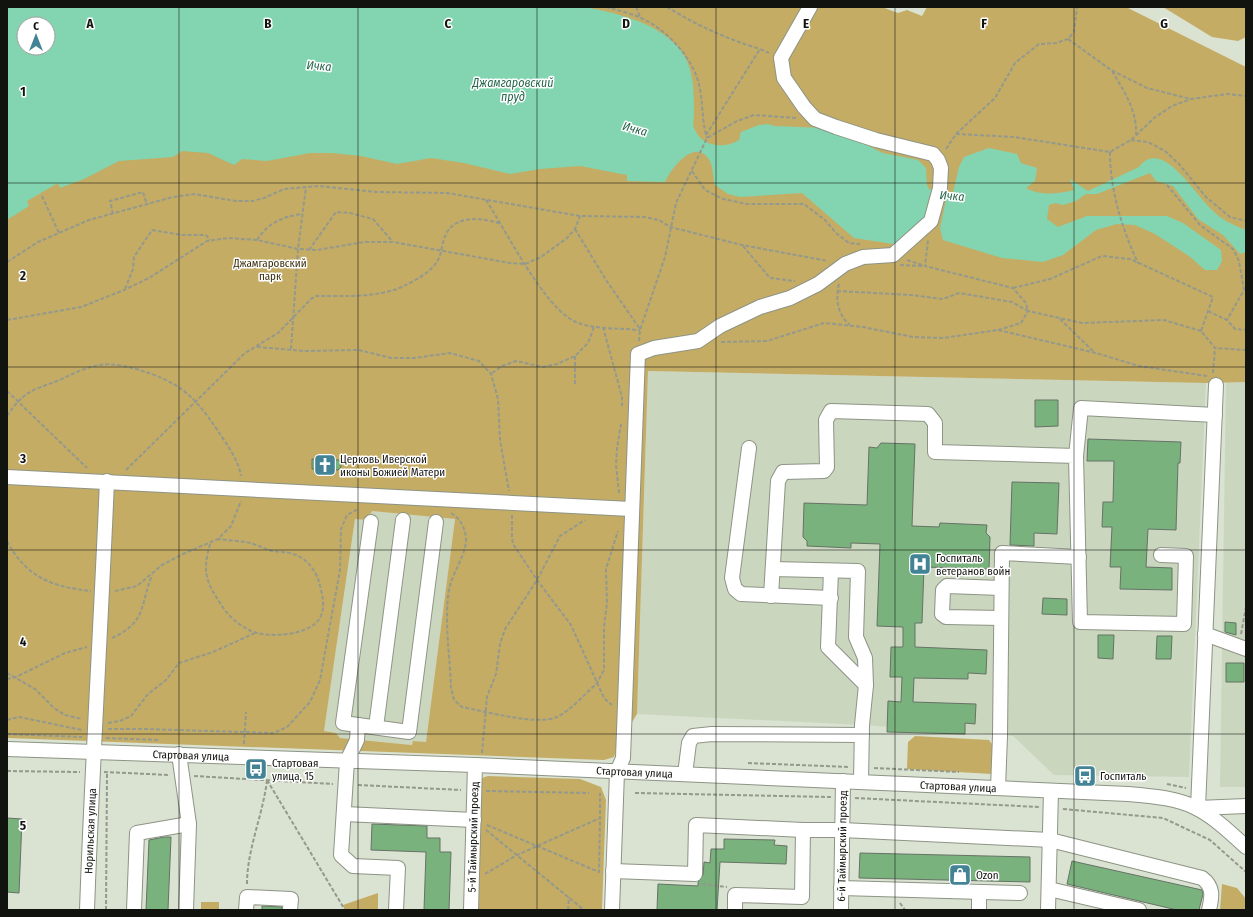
<svg xmlns="http://www.w3.org/2000/svg" width="1253" height="917" font-family="'Fira Sans Condensed',sans-serif">
	<rect width="100%" height="100%" fill="#dae2d1"/>
	<path fill="#cbd6bf" d="M648,371L1206,383L1189,777L1054,775L1013,736L862,725L637,714Z
		M1226,381L1246,382V787H1220Z
		M372,511L455,519L426,743L414,741L412,745L340,738L336,733L324,731L355,519Z"/>
	<path fill="#c5ac65" fill-rule="evenodd" d="M7,7H882L898,13L907,10L922,16L927,7H1126L1246,67V382L1206,383L648,371L637,714L617,747L614,757L604,760L7,738ZM24,24H48V48H24ZM372,511L455,519L426,742L413,741L412,745L340,738L336,733L324,731L355,519L367,520Z
		M1163,7H1246V37L1238,41L1212,37Z
		M915,736L989,740L994,747L992,774L907,769L908,742Z
		M488,776L580,779L601,787L606,800L602,910H474L479,783L482,778Z
		M1222,884L1237,888L1246,899V910H1220Z
		M378,893V910H345L343,905Z
		M201,902H219V910H201Z"/>
	<path fill="#82d5b0" fill-rule="evenodd" d="M7,7H585C616,13 655,22 677,46C694,65 694,88 694,112C694,118 692,125 695,130C702,147 725,149 739,140L741,132L759,125L768,124L774,126L824,128L848,136L883,153L918,160L926,168L927,185L929,189L948,193L953,192L959,167L964,157L989,148L1017,154L1021,163L1037,168L1035,181L1026,188C1040,196 1058,194 1074,190L1070,179L1088,191L1139,167C1162,136 1196,196 1212,210C1222,220 1233,225 1246,230V252L1240,254L1223,235L1198,219L1173,186L1156,181L1150,173L1097,194H1086L1076,201L1063,205L1055,203L1049,205L1047,219L1058,227L1087,216H1167L1183,223L1221,250L1222,261L1217,270H1205L1189,256L1155,234L1135,225L1117,224L1096,230L1063,255L1043,262L1002,258L943,240L940,228L946,200L929,197L924,219L900,245L854,238L802,193L740,197L728,194L715,185C713,178 713,167 710,161C696,136 671,168 665,182L627,181V175L580,166L540,169L510,174L464,163L431,158L397,164L361,156L332,153H310L267,161L242,159L234,165L208,153L182,151L173,157L119,161L84,179L60,188L58,183L27,201L29,206L7,220ZM24,24H48V48H24Z"/>
	<path fill="#79b27c" stroke="#667266" d="M1035,400H1058V426L1035,427Z
		M1088,439L1181,442L1180,463H1178L1176,530L1148,529L1146,567L1172,568V590L1120,589L1121,567H1110L1112,527H1102L1103,502H1113L1114,461H1087Z
		M881,443L915,444L912,526L939,527L940,523L987,525L986,533L990,537L989,569L924,567L922,623H915V647L987,650L986,674L968,673V679L914,678L913,702L976,704L975,724L965,723V734L887,732L888,701L901,702L902,677H890L891,647H903V627L877,626L880,544L851,543V548L807,546V541L803,537L804,503L867,505L869,447L877,448Z
		M312,459L339,460L341,463V467L338,470L312,469Z
		M1012,482L1059,483L1057,534L1034,533V546L1010,545Z
		M1043,598L1067,599V615L1042,614Z
		M1225,622L1236,623V635L1225,632Z
		M1098,635H1114L1113,659L1098,658Z
		M1157,636H1172L1171,659H1156Z
		M1226,663H1244V682H1226Z
		M7,818L22,819L19,893L7,892Z
		M372,824L427,826V838H440V852H451L449,910H424L426,852L371,850Z
		M164,837H171L168,910H146L149,840Z
		M724,839L775,840L774,845L787,846L786,864L720,862L717,910H657L658,884L698,886V882L703,875L704,862L710,863L711,849H724Z
		M860,853L1030,857V882L859,878Z
		M1072,861L1202,890L1203,894L1199,910H1177L1067,884Z
		M262,906L282,907V910H262Z"/>
	<g fill="none" stroke-linecap="round" stroke-linejoin="round">
		<g stroke="#8d9485" stroke-width="16">
			<g id="minor">
				<path d="M1216,385L1198,808L1246,806"/>
				<path d="M749,448L732,578L735,589L741,594L831,598"/>
				<path d="M1076,456L1081,408L1215,415"/>
				<path d="M7,477L631,509"/>
				<path d="M371,522L343,723L409,732L436,522"/>
				<path d="M773,569L858,571L856,637L865,658L866,685L862,725L861,782"/>
				<path d="M831,571L828,647L866,685"/>
				<path d="M771,596L778,481L783,472L824,471L827,467L826,420L831,411L928,414L935,423V452L1076,456L1080,622L1184,624L1186,556L1161,555"/>
				<path d="M1001,618L946,617L942,614L943,590L947,586L1001,588"/>
				<path d="M1205,634L1246,649"/>
				<path d="M358,725L357,740L347,761L341,855L353,866L398,868L396,910"/>
				<path d="M376,727L403,520"/>
				<path id="s1" d="M7,749L475,765L1128,794C1190,799 1201,805 1246,847"/>
				<path d="M179,754L189,824L186,910"/>
				<path d="M685,774L689,743L693,736L712,734L862,735"/>
				<path d="M998,788L1000,736L1002,553L1079,557"/>
				<path d="M344,814L474,820"/>
				<path d="M613,871L695,874L696,825L803,830"/>
				<path d="M841,888L1020,893"/>
				<path d="M1049,889L1139,910"/>
				<path id="s2" d="M87,910C92,767 101,624 107,481"/>
				<path d="M134,910L137,833L189,824"/>
				<path d="M246,910L247,897L291,899L290,910"/>
				<path id="s3" d="M471,910L475,765"/>
				<path d="M612,910L617,772L623,758L638,354L654,348L698,341L720,326L760,307L790,298L818,284L845,264L863,257L893,255L931,221L940,188L941,168L938,160L933,154L876,140L836,127L815,119L804,107L784,78L781,58L810,7"/>
				<path d="M735,910V895L802,897L803,830H842L1050,840L1202,878C1214,887 1212,897 1209,910"/>
				<path id="s4" d="M841,910L843,781"/>
				<path d="M979,910V892"/>
				<path d="M1048,910L1051,791"/>
			</g>
		</g>
		<path stroke="#93998c" stroke-width="2" stroke-dasharray="4 2" stroke-linecap="butt" d="M606,7C617,10 630,13 641,18C668,30 695,60 700,89C703,106 702,122 707,138
			M636,7L640,17
			M667,7C696,25 727,39 760,49
			M1068,39L1111,70L1147,88L1191,99L1227,94L1246,96
			M1112,71C1124,91 1137,110 1136,134
			M956,134L995,98L1015,63L1039,44L1056,43L1068,39L1074,32L1077,7
			M706,135L760,49L769,53
			M1131,140L1148,142L1165,151L1179,164L1206,197L1230,217L1246,221
			M946,149L956,134L1014,137L1110,152L1131,140L1154,118L1172,106L1191,99
			M1110,152C1110,190 1122,229 1138,263
			M692,171L705,190L723,199L747,204H804L825,220L836,233L849,243L860,244
			M1167,185L1200,225L1233,249L1239,261L1244,290L1227,320
			M42,196L59,233
			M486,200C505,229 544,307 574,321C591,330 621,328 640,330
			M113,214L110,201L143,192L147,205
			M575,229L606,280L640,329
			M257,240C268,223 282,217 302,214
			M743,246L770,278L795,281
			M309,250L336,212L350,213L373,219L393,242
			M907,260L925,266
			M7,262L38,242L89,220L173,197L194,194L236,201H252L264,198L284,189L319,186L376,192L447,193L580,216L644,217L659,220L670,227L742,245L828,261
			M900,265L922,266
			M839,284C835,300 838,315 850,325
			M1013,288L1050,279L1102,256L1130,259L1213,297L1201,331L1215,348L1246,350
			M125,289L133,269L134,257L152,230L182,235H206L210,240
			M837,291L911,295L943,299L959,293L1012,302L1028,311L1026,303L1013,288L925,266L928,240
			M1208,311L1227,320L1235,329L1246,330
			M1060,319L1094,352
			M7,320L81,307L124,290L149,278L207,241L228,238L257,240L298,249L317,250L364,242H393L510,263L525,264L541,257L567,238L575,229L580,216
			M603,327L622,397V406
			M998,330L1021,323L1028,311L1082,323L1164,320L1201,331
			M639,341L640,330L665,257L676,203L707,138L737,121L754,115L796,118
			M721,342L767,341L824,323L863,327L913,337L943,338L998,330L1096,353L1139,366L1207,376
			M257,347L304,351L359,350L391,358H414L450,353L479,361L491,374L498,399L500,440L509,491
			M291,349L298,249L306,187
			M575,356V384
			M492,373L502,366L516,361L543,367L557,364L575,356L588,343L594,327
			M1213,373L1215,348
			M7,391L87,468
			M7,416C24,391 31,391 57,381C71,375 85,367 100,365C111,363 125,366 136,369C178,381 193,394 218,431C226,443 239,461 241,476
			M126,470L245,353L278,333L311,299L316,296C344,296 378,298 404,286C414,281 433,271 438,260C442,252 442,242 446,234C456,214 485,218 501,224
			M619,493L616,465L617,448L621,424
			M451,513C461,519 466,529 466,541C465,557 452,573 449,590C444,620 450,657 451,688L454,700L462,707C484,711 537,726 557,717C571,710 585,694 597,683L604,670V627L607,603L606,569L618,531
			M512,515V538L513,544L537,580L571,625L604,698L612,705
			M7,541C26,577 52,587 91,591
			M210,544C202,573 206,582 222,606C229,617 238,624 249,630C266,639 309,636 320,618C326,607 322,593 319,582C316,571 307,559 296,555C289,552 280,552 272,551C263,548 255,544 246,542C237,541 227,540 218,539
			M115,591L137,586L162,565L183,554L218,539L231,526L241,501
			M1241,634L1246,607
			M112,638C147,622 140,605 152,575
			M7,673L35,689L54,708L65,715L82,719
			M7,679L16,677L65,653L87,647
			M7,720L19,717L82,730
			M108,723L120,721L131,716L148,694L166,680L179,663L213,652L255,633
			M108,729H144L274,733L287,727L310,702L320,680L340,570L341,529L347,515L358,509
			M7,734L82,737
			M106,738L158,740
			M244,744L246,712
			M482,753L487,697L496,674L500,644L505,629L537,580L560,536L585,520
			M748,763L849,767
			M874,768L959,772
			M7,771L80,772
			M104,772L170,775
			M194,776L333,784
			M267,780L345,910
			M1167,784L1186,788
			M358,785L461,790
			M486,791L589,793
			M635,793L831,797
			M855,798L1039,807
			M1063,809L1163,818L1210,840L1246,872
			M487,825L599,872L600,818
			M486,830L584,910
			M485,874L517,855L600,818V793
			M247,884C247,849 263,815 267,780
			M702,884L727,887
			M900,903L905,910
			M106,910L107,772
			M568,910L569,897"/>
		<use href="#minor" stroke="#fff" stroke-width="14"/>
	</g>
	<path fill="none" stroke="#11130e" stroke-width="1" stroke-opacity="0.55" d="M179,7V910M358,7V910M537,7V910M716,7V910M895,7V910M1074,7V910M7,183H1246M7,367H1246M7,550H1246M7,734H1246"/>
	<defs>
		<g id="church-square" transform="scale(1.15)"><rect x="-9" y="-9" width="18" height="18" rx="4" fill="#428395" stroke="#fff"/><path d="M-1.2-6h2.4v3.5h3.3v2.4h-3.3V6h-2.4V-.1h-3.3v-2.4h3.3Z" fill="#fff"/></g>
		<g id="hospital-square" transform="scale(1.15)"><rect x="-9" y="-9" width="18" height="18" rx="4" fill="#428395" stroke="#fff"/><path d="M-5-5h3v3.5h4V-5h3V5h-3V1.5h-4V5h-3Z" fill="#fff"/></g>
		<g id="bus-square" transform="scale(1.15)"><rect x="-9" y="-9" width="18" height="18" rx="4" fill="#428395" stroke="#fff"/><path d="M-5-6H5V4H4V6H2V4H-2V6H-4V4H-5ZM-3.5-4V0h7V-4ZM-3.5 1.2v1.5H-2V1.2ZM2 1.2v1.5H3.5V1.2Z" fill="#fff"/></g>
		<g id="shop-square" transform="scale(1.15)"><rect x="-9" y="-9" width="18" height="18" rx="4" fill="#428395" stroke="#fff"/><path d="M-5-2.5h2.3a2.7 3.5 0 0 1 5.4 0H5L5.5 6h-11ZM-1.5-2.5h3a1.5 2.3 0 0 0-3 0Z" fill="#fff"/></g>
	</defs>
	<g fill-rule="evenodd">
		<use href="#church-square" x="325" y="465"/>
		<use href="#hospital-square" x="920" y="564"/>
		<use href="#bus-square" x="256" y="769"/>
		<use href="#bus-square" x="1085" y="776"/>
		<use href="#shop-square" x="960" y="875"/>
	</g>
	<g text-anchor="middle" stroke-width="3" stroke-linejoin="round" paint-order="stroke">
		<g font-size="11" fill="#382d0b" stroke="#fff">
			<text x="270" y="267">Джамгаровский<tspan x="270" dy="13">парк</tspan></text>
		</g>
		<g font-size="11" fill="#11130e" stroke="#fff" text-anchor="start">
			<text x="340" y="463">Церковь Иверской<tspan x="340" dy="13">иконы Божией Матери</tspan></text>
			<text x="936" y="562">Госпиталь<tspan x="936" dy="13">ветеранов войн</tspan></text>
			<text x="272" y="767">Стартовая<tspan x="272" dy="13">улица, 15</tspan></text>
			<text x="1100" y="780">Госпиталь</text>
			<text x="976" y="879">Ozon</text>
		</g>
		<g font-size="11" fill="#11130e" stroke="#fff">
			<text dy="4" stroke="none"><textPath href="#s1" startOffset="184">Стартовая улица</textPath></text>
			<text dy="4" stroke="none"><textPath href="#s1" startOffset="628">Стартовая улица</textPath></text>
			<text dy="4" stroke="none"><textPath href="#s1" startOffset="952">Стартовая улица</textPath></text>
			<text dy="4" stroke="none"><textPath href="#s2" startOffset="79">Норильская улица</textPath></text>
			<text dy="4" stroke="none"><textPath href="#s3" startOffset="73">5-й Таймырский проезд</textPath></text>
			<text dy="4" stroke="none"><textPath href="#s4" startOffset="64">6-й Таймырский проезд</textPath></text>
		</g>
		<g font-size="12" font-style="italic" fill="#27654c" stroke="#fff">
			<text transform="translate(319 66) rotate(4)" y="4">Ичка</text>
			<text x="513" y="87">Джамгаровский<tspan x="513" dy="14">пруд</tspan></text>
			<text transform="translate(635 129) rotate(16)" y="4">Ичка</text>
			<text transform="translate(952 196) rotate(4)" y="4">Ичка</text>
		</g>
	</g>
	<g font-size="13" text-anchor="middle" font-weight="bold" fill="#11130e" stroke="#fff" stroke-width="3" stroke-linejoin="round" paint-order="stroke">
		<text x="90" y="28">A</text>
		<text x="268" y="28">B</text>
		<text x="448" y="28">C</text>
		<text x="626" y="28">D</text>
		<text x="806" y="28">E</text>
		<text x="984" y="28">F</text>
		<text x="1164" y="28">G</text>
		<text x="23" y="96">1</text>
		<text x="23" y="280">2</text>
		<text x="23" y="463">3</text>
		<text x="23" y="646">4</text>
		<text x="23" y="830">5</text>
	</g>
	<rect width="1253" height="917" fill="none" stroke="#11130e" stroke-width="16"/>
	<g transform="translate(36 36)"><circle r="19" fill="#ffffff" stroke="#a0a19f"/>
	<path d="M0-3L7 15L0 10L-7 15Z" fill="#428395"/>
	<text y="-6" font-size="11" font-weight="bold" text-anchor="middle" fill="#11130e">С</text>
	</g>
</svg>
